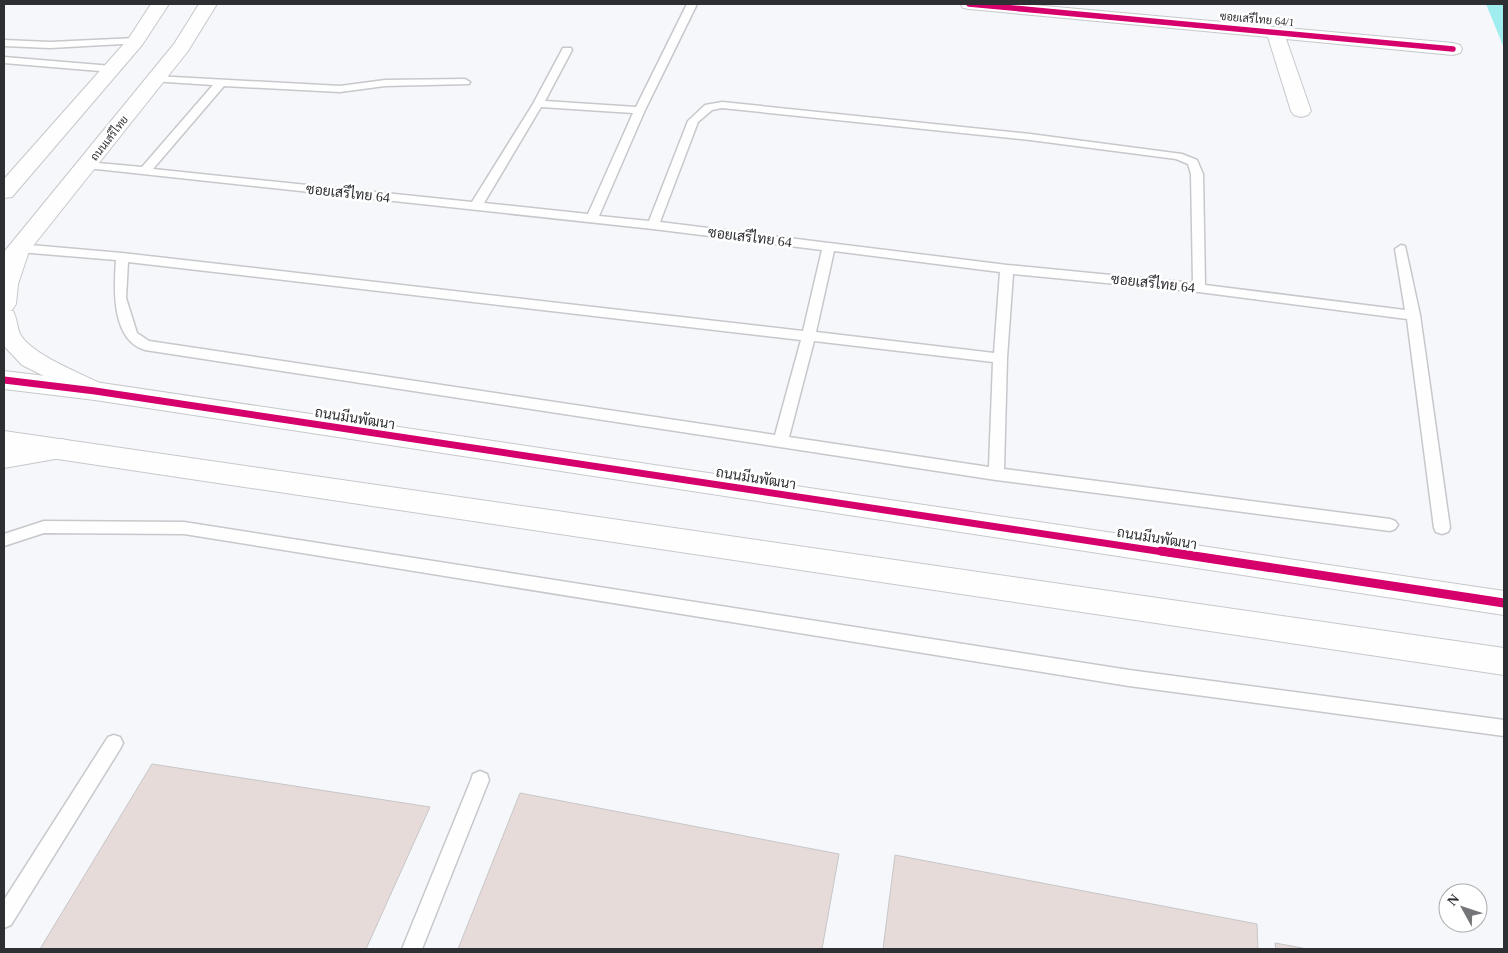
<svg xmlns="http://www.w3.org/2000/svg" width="1508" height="953" font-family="'Times New Roman',Sarabun,serif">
	<rect width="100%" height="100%" fill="#f5f7fa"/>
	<path fill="#a0edef" d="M1486,4H1504V48Z"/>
	<path fill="#e7dbda" stroke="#c7c6c7" d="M152,764L430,807L366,949H40Z
		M520,793L839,854L822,949H458Z
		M895,855L1257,924L1258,949H883Z
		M1275,943L1308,949H1276Z"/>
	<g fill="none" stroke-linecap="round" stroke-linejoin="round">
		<g stroke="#c6c8cb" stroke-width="3">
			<path id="service" d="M687,4H697L645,110L599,216L649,221L688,121L705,105L722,102L1030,134L1182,154L1197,160L1203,174L1205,285L1405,310L1395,249L1401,245L1405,246L1420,315L1450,528L1448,532L1442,534L1436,532L1434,528L1407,319L1199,292L1013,274L1007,358L1004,469L1390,519L1395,521L1398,525L1395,529L1390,531L996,480L145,350C111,340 114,288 116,260L19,252L13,248L19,244L122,253L803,331L822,250L653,229L87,168L81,165L87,162L142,167L213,85L151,81L150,79L151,77L155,76L340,86L385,80L465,79L470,82L469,84L385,86L340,92L224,86L153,169L472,202L533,104L563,48H571L572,50L545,101L636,107ZM541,107L633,113L588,214L484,203ZM722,108L1030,140L1176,159L1188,164L1191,174L1193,283L1007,265L660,222L698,122L712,110ZM834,251L1000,272L994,353L816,332ZM128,262L801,340L775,435L149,341L137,333L126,298ZM814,341L993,362L989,467L789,437Z
				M136,38L141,41L140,43L50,48L4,46V40L50,42Z
				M4,57L112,66L117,69L112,72L4,63Z
				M44,521L184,522L1129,670L1504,720V736L1129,686L184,534L44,533L4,546V534Z
				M114,735L120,737L123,743L120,749L11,925L4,928V900L108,737Z
				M480,771L487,774L489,780L422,949H402L471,780L473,774Z"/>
		</g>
		<g stroke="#c6c8cb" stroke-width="2">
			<path id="minor" d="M960,4H1023L1453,43L1460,45L1462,49L1460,53L1453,55L1286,39L1311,111L1308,115L1301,117L1294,115L1291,111L1268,37L969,9L963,8Z"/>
		</g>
		<g stroke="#c6c8cb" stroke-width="2">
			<path id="tertiary" d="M4,371L95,382L1504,591V615L95,400L4,389Z
				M4,431L1504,648V675L4,451Z"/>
		</g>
		<g stroke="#c6c8cb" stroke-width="2">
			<path id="secondary" d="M151,4H169L142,45L12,197L4,198V179L129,38Z
				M199,4H217L188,51L29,251L18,284L16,304L12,310H9L13,311C17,318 17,327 20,334C32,355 82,374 104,385L108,391L104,397L95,400L86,397L22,365L4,346V252L174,44Z
				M62,439L72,442L75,449L72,456L4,468V448Z"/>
		</g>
		<use href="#service" fill="#fefefe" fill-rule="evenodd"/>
		<use href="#minor" fill="#fefefe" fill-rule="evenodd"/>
		<use href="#tertiary" fill="#fefefe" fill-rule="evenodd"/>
		<use href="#secondary" fill="#fefefe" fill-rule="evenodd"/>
		<g stroke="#fff" stroke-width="8">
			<path id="cycleway-far2" d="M969,4L1453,49"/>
		</g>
		<g stroke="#fff" stroke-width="10">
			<path id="cycleway-far1" d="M4,380L95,391L1170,553"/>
		</g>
		<g stroke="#fff" stroke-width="12">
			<path id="cycleway" d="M1161,551L1504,603"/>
		</g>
		<use href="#cycleway-far2" stroke="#d6006c" stroke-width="5.5"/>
		<use href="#cycleway-far1" stroke="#d6006c" stroke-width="7"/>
		<use href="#cycleway" stroke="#d6006c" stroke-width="9"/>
	</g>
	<g text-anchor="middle" stroke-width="5" stroke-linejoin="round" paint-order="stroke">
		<g font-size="11" fill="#2d2f32" stroke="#fff">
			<text transform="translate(1257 19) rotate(5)" y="4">ซอยเสรีไทย 64/1</text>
			<text transform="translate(109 138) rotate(-52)" y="4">ถนนเสรีไทย</text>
		</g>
		<g font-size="14" fill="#2d2f32" stroke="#fff">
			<text transform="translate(348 193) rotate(6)" y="5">ซอยเสรีไทย 64</text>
			<text transform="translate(750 237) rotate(7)" y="5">ซอยเสรีไทย 64</text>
			<text transform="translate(1153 283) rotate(6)" y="5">ซอยเสรีไทย 64</text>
			<text transform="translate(355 418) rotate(9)" y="5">ถนนมีนพัฒนา</text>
			<text transform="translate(756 478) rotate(9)" y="5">ถนนมีนพัฒนา</text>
			<text transform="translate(1157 538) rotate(9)" y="5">ถนนมีนพัฒนา</text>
		</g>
	</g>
	<rect width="1508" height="953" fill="none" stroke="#2d2f32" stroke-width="10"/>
	<g transform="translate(1463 908) rotate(310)"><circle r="24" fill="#ffffff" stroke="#abacad"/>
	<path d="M0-4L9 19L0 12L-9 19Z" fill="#737578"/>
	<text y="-8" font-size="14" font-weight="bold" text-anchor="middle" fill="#2d2f32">N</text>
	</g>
</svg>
